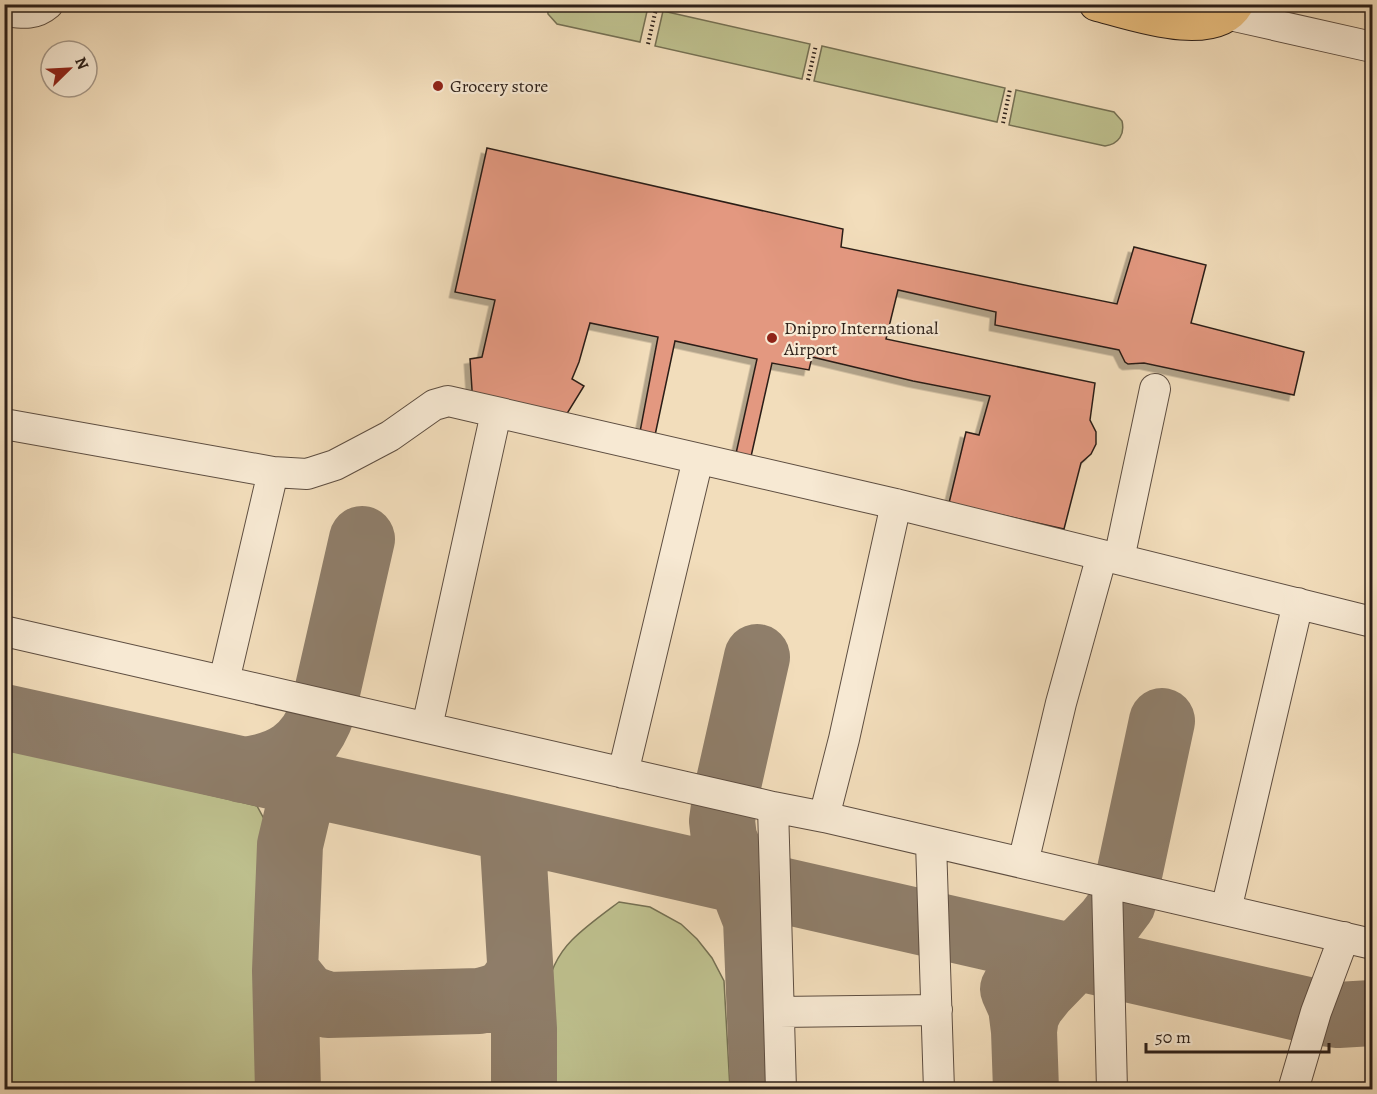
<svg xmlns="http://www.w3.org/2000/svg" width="1377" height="1094" font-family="Alegreya,serif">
	<defs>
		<filter id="shadow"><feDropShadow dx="-5.5" dy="5.5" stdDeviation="0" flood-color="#0004"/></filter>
	</defs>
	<rect width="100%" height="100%" fill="#f2ddbb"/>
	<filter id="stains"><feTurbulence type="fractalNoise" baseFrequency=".00333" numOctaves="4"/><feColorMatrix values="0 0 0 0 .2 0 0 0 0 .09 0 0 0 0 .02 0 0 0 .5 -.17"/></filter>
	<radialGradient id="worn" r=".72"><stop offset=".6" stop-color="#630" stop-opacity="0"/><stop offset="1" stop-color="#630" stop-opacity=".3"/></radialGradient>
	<path fill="#bec08e" stroke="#757053" stroke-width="1.5" d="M547,4H635L648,7L640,42L557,24L548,14Z
		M663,11L810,44L802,79L655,46Z
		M822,46L1005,88L997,122L814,81Z
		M1016,90L1114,112L1122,121C1125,134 1119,144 1105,146L1009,125Z
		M5,747L257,806L277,843L282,1089H5Z
		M619,902L650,907L681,924L697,939L712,958L724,981L730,1089H545C544,1040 533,979 572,940C586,926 603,914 619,902Z"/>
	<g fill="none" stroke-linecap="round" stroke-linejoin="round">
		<path stroke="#8f7e6a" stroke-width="66" d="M757,657L725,799L722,821L724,838L756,920L763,1090
			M4,717L512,829L1316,1012L1338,1015L1372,1013
			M242,770C283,766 309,750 323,710L362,539
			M283,779L298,793L299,807L290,845L285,971L288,1090
			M512,829L524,1029V1090
			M285,971L306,997L328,1005L479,1001C503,996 508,992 520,971
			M1013,989L1021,1007L1024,1031L1026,1090
			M1024,1031L1026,1016L1032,1004L1044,989L1108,923L1123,903L1162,721"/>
	</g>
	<path fill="#e39880" stroke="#2c1f18" stroke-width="1.5" filter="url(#shadow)" d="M487,148L843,229L841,247L1117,304L1134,247L1206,265L1191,323L1304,352L1294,395L1144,363L1128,364L1125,362L1119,350L995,325L996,312L898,290L886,339L1095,383L1090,420L1096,432V444L1091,454L1081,463L1064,529L949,503L966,432L979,435L990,396L913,381L812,357L809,370L772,363L750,461L735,458L757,359L675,341L654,440L639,437L658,337L590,323L579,362L572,379L584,386L560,425L473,405L470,359L482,357L495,300L455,292Z"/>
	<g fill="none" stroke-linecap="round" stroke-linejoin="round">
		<g stroke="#5e4e41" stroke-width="32">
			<path id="minor" d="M4,11C21,13 34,16 48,4
				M1230,15L1372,47
				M4,424L273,472L307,474L335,465L390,436L434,405L448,401L896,504L1372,622
				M1119,559L1155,389
				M4,631L773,807L824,817L1372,944
				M224,681L273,472
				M427,727L496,413
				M623,773L698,459
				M773,807L781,1090
				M824,817L844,739L896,504
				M931,843L939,1090
				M1023,863L1061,703L1102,555
				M1107,883L1112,1090
				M1226,910L1298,603
				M779,1012L937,1010
				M1293,1090L1316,1012L1344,937"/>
		</g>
		<g stroke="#2c1f18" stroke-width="35">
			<path id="major" d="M1096,4C1131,13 1214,43 1237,4"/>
		</g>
		<path stroke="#2c1f18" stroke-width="4" stroke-dasharray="1.5 3" stroke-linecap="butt" d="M648,44L656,9
			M808,80L816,45
			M1003,123L1010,89"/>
		<use href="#minor" stroke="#f7e9d3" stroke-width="30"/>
		<use href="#major" stroke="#e9be7e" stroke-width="33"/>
	</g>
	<g fill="#8f2418" stroke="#f7e9d3" stroke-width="2">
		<circle cx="438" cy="86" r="6"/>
		<circle cx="772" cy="338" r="6"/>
	</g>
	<g text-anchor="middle" stroke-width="4.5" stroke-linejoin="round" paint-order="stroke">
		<g font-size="18" fill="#2c1f18" stroke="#f7e9d3" text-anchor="start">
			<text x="450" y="92">Grocery store</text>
			<text x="784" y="334">Dnipro International<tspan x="784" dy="21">Airport</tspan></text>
		</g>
	</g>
	<rect width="1377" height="1094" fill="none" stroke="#f2ddbb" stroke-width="24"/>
	<rect x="6" y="6" width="1365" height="1082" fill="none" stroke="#2c1f18" stroke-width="3"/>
	<rect x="12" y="12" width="1353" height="1070" fill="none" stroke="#2c1f18" stroke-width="1.5"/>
	<g transform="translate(69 69) rotate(66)"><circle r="28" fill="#f7e9d3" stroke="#a69888" stroke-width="1.5"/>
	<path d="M0-4.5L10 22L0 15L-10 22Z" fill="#8f2418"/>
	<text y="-9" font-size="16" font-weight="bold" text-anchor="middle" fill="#2c1f18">N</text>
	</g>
	<path d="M1146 1043v9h183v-9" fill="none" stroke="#2c1f18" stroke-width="3"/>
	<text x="1155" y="1043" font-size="18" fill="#2c1f18" stroke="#f7e9d3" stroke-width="4.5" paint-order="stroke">50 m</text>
	<rect width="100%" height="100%" filter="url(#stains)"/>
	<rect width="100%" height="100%" fill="url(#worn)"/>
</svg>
